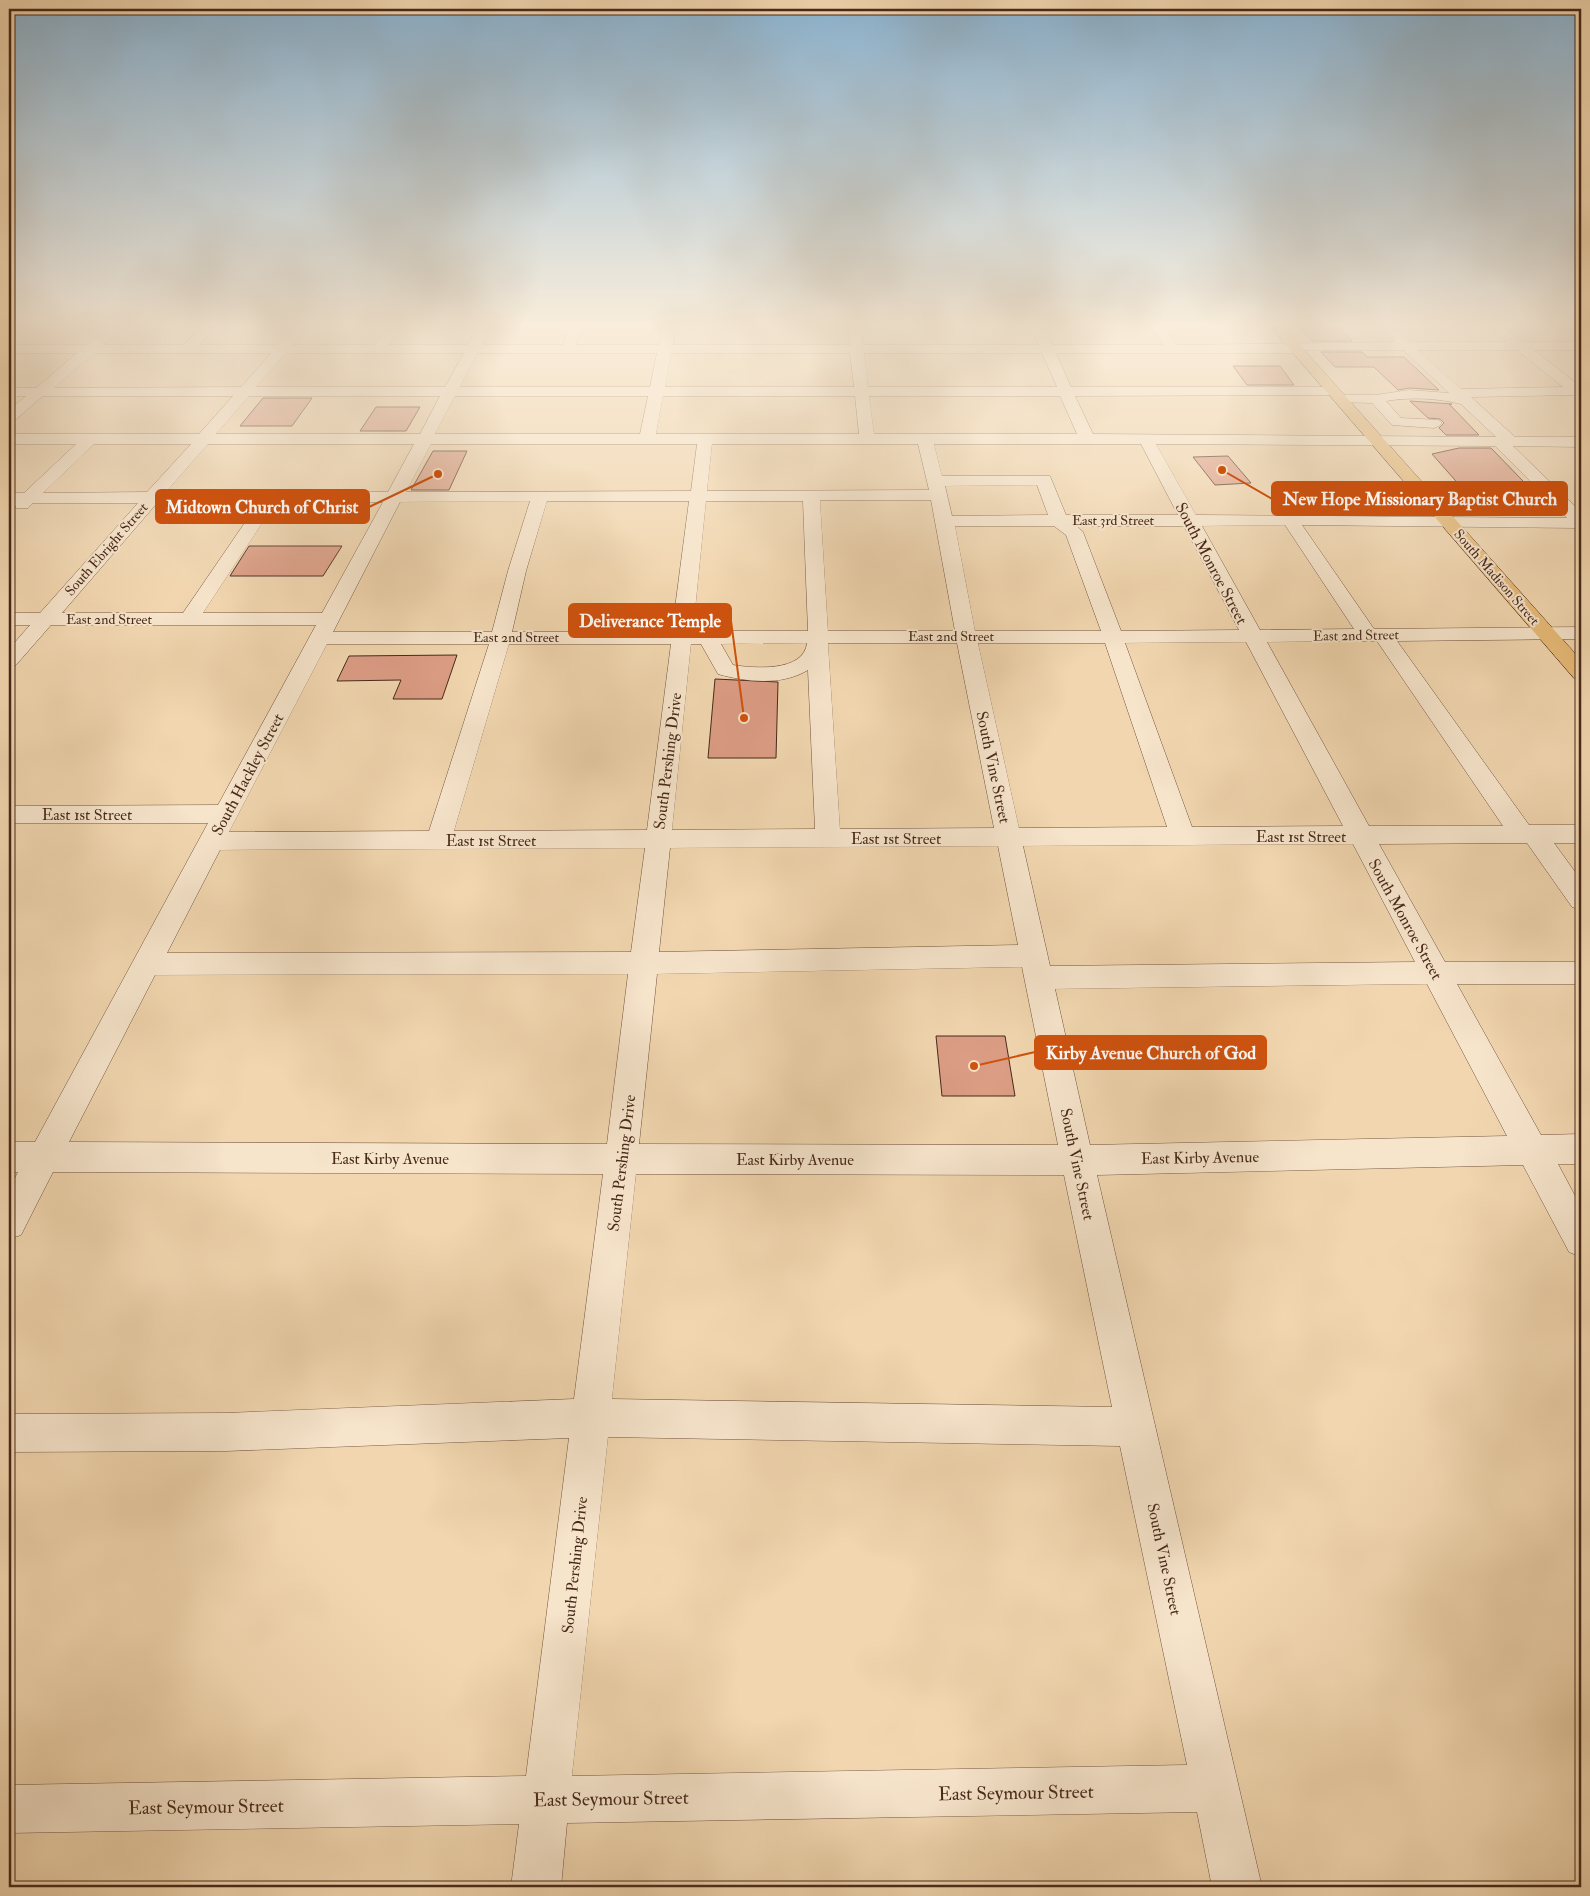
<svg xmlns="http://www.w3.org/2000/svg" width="1590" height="1896" font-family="'IM FELL Double Pica',serif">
	<rect width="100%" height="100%" fill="#f1d6af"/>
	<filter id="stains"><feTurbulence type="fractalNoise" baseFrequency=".004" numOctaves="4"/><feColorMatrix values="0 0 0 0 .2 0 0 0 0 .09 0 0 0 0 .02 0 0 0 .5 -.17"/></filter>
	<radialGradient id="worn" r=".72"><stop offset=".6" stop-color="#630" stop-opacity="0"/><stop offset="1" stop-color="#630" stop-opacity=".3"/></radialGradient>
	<path fill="#dc9d85" stroke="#47291a" d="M1297,324H1336L1352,341H1312Z
		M1321,352H1362L1367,357H1404L1439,390L1409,388L1398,390L1374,367H1335Z
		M1233,366H1280L1294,385H1247Z
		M263,398H312L292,426H240Z
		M1410,401L1452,404H1449L1479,435H1446L1439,428L1444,423L1440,419L1428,418Z
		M376,407H420L406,431H360Z
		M1459,448H1491L1555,514H1519L1496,489L1462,488L1432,454Z
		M433,451H467L449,490H411Z
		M1228,456L1251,483L1215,485L1193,457Z
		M249,546H342L323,576H230Z
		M457,655L442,699H393L401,680L337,681L349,656Z
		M715,679L778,682L776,758H708Z
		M936,1036H1005L1015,1096H942Z"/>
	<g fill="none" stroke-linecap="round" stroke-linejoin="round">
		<g stroke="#72543f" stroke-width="1">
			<path id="minor" d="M112,324H126L103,345H183L205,324H219L199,345H278L297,324H310L293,345H375L390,324H403L389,345H468L479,324H492L482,345H563L571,324H584L576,345H659L663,324H676L673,345H850L848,324H861L863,345H1039L1030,324H1043L1052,345H1163L1149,324H1162L1177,345L1394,342L1376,324H1390L1410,342H1507L1486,324H1500L1523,342H1581V350H1534L1581,387V398L1574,395L1471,397L1515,437H1581V447L1513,446L1581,512V528L1302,525L1374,629L1581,627V639L1397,641L1529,825H1581V843H1554L1581,880V910L1572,907L1527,843L1379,844L1445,962H1581V984H1457L1541,1135L1581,1134V1164H1558L1581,1207V1257L1569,1252L1523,1165L1097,1175L1262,1887H1212L1197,1812L567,1823L561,1887H511L519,1824L9,1833V1785L526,1776L569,1438L226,1451L9,1452V1414L226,1413L574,1399L603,1174L53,1172L21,1235L9,1239V1190L18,1172H9V1142H35L208,823H9V806L218,805L316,625H51L16,665L9,667V649L30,625H9V613H40L138,503H33L28,508H16L14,503H9V493H24L76,444H9V434H199L233,396H43L14,421L9,422V410L26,396H9V388H36L77,353H9V345H87ZM1302,350H1403L1449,393L1409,390L1376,395H1340L1335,396L1333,399L1335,402L1372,403L1392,425L1434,428L1439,426L1442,423L1439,420L1401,418L1386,401C1411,397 1436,398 1461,404L1496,437L1093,434L1075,396L1333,395L1340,391L1333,387H1071L1056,353H1296ZM1418,350H1517L1563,387L1461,389ZM94,353H271L241,387L54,388ZM286,353H464L445,387H256ZM477,353H657L650,387H460ZM671,353H850L854,387H665ZM864,353H1042L1057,387H868ZM249,396H440L420,434H216ZM455,396H648L640,434H435ZM663,396H855L859,434H656ZM869,396H1060L1077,434H874ZM94,444H191L147,492L43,493ZM208,444H414L388,492H166ZM431,444H697L691,491L406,492ZM712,444H918L929,490L707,491ZM934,444H1141L1178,515H1066L1050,476H942ZM1156,444L1495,446L1567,518L1196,515ZM1037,485L1048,515L952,516L945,486ZM820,500H931L955,631H828ZM530,501L508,571L492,632H333L400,502ZM547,501H689L672,631L512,632L526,571ZM706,501H803L808,631H693ZM259,502L183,613H62L157,503ZM276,502H383L322,613H203ZM1285,525L1354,629L1260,630L1202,526ZM955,526H1054L1066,535L1101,631H975ZM1077,526H1184L1239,630L1121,631L1083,532ZM1367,641H1377L1503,826H1369L1267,642ZM1246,642L1343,826L1192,827L1125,643ZM807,643C804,673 752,668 733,665L721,644ZM828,643H957L994,828L840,829ZM978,643H1105L1167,827L1019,828ZM327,644H489L429,831L229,832ZM509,644H671L647,830L454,831ZM691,644H701L718,674C746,682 782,686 808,670L815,829L672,830ZM1353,844L1415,962L1050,966L1023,846ZM998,846L1018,945L659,952L670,848ZM645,848L631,952L167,953L220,850ZM1022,967L1058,1145L639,1144L657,974ZM628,974L607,1144L69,1142L155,975ZM1427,984L1507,1136L1090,1145L1055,989ZM636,1174L1064,1175L1112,1407L612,1399ZM608,1437L1120,1446L1187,1765L572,1776Z"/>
		</g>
		<g stroke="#47291a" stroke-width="1">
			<path id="major" d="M1268,324H1281L1581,660V679L1574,678Z"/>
		</g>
		<use href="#minor" fill="#f6e4cb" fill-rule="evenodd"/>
		<use href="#major" fill="#e8bb78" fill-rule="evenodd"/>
	</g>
	<linearGradient id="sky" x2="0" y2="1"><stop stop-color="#8bb5d4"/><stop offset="0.55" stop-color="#f9eddb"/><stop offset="1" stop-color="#f9eddb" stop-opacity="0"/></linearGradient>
	<rect width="1590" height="590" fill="url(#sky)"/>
	<g text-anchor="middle" stroke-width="4" stroke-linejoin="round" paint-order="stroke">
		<g font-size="14" fill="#47291a" stroke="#f6e4cb">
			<text x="1113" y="525">East 3rd Street</text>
			<text transform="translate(106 549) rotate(-49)" y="5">South Ebright Street</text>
			<text transform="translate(1497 577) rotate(49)" y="5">South Madison Street</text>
			<text x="109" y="624">East 2nd Street</text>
			<text transform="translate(1356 635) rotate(-1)" y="5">East 2nd Street</text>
			<text x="951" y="641">East 2nd Street</text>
			<text x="516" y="642">East 2nd Street</text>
		</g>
		<g font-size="16" fill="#47291a" stroke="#f6e4cb">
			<text transform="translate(1212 563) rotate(62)" y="6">South Monroe Street</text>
			<text transform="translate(667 761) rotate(-83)" y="6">South Pershing Drive</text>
			<text transform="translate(994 767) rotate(78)" y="6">South Vine Street</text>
			<text transform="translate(247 774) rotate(-62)" y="6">South Hackley Street</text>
			<text x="87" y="820">East 1st Street</text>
			<text x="1301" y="842">East 1st Street</text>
			<text x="896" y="844">East 1st Street</text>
			<text x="491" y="846">East 1st Street</text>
			<text transform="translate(1406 919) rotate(61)" y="6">South Monroe Street</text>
			<text transform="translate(1200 1157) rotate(-1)" y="6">East Kirby Avenue</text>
			<text x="390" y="1164">East Kirby Avenue</text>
			<text x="795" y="1165">East Kirby Avenue</text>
			<text transform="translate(621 1163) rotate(-83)" y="6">South Pershing Drive</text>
			<text transform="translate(1078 1164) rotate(78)" y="6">South Vine Street</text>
			<text transform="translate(1165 1559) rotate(78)" y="6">South Vine Street</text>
			<text transform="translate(574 1565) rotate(-84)" y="6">South Pershing Drive</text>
		</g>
		<g font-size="19" fill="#47291a" stroke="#f6e4cb">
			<text transform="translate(1016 1792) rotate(-1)" y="7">East Seymour Street</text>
			<text transform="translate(611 1798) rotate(-1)" y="7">East Seymour Street</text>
			<text transform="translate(206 1806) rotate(-1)" y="7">East Seymour Street</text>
		</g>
	</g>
	<path fill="none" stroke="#d0520e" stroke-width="2" d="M1222 470L1272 499M438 474L369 507M744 718L731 621M974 1066L1035 1052"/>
	<g fill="#d0520e" stroke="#f6e4cb" stroke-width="2">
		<circle cx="1222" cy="470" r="5"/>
		<circle cx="438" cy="474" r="5"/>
		<circle cx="744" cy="718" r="5"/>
		<circle cx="974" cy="1066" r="5"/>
	</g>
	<g fill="#d0520e" stroke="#d0520e" stroke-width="2">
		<rect x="1272" y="482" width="295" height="33" rx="5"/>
		<rect x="156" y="490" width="213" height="33" rx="5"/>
		<rect x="569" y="604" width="162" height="33" rx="5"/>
		<rect x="1035" y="1036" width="231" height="33" rx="5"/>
	</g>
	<g font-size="18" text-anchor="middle" font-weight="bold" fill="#fff">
		<text x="1420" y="505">New Hope Missionary Baptist Church</text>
		<text x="262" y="513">Midtown Church of Christ</text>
		<text x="650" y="627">Deliverance Temple</text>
		<text x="1151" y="1059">Kirby Avenue Church of God</text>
	</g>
	<rect width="1590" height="1896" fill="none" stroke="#f1d6af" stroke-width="30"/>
	<rect x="10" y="10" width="1570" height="1876" fill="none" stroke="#47291a" stroke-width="2.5"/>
	<rect x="15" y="15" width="1560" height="1866" fill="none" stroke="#47291a"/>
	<rect width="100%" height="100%" filter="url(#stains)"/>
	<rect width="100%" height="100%" fill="url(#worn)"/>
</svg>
